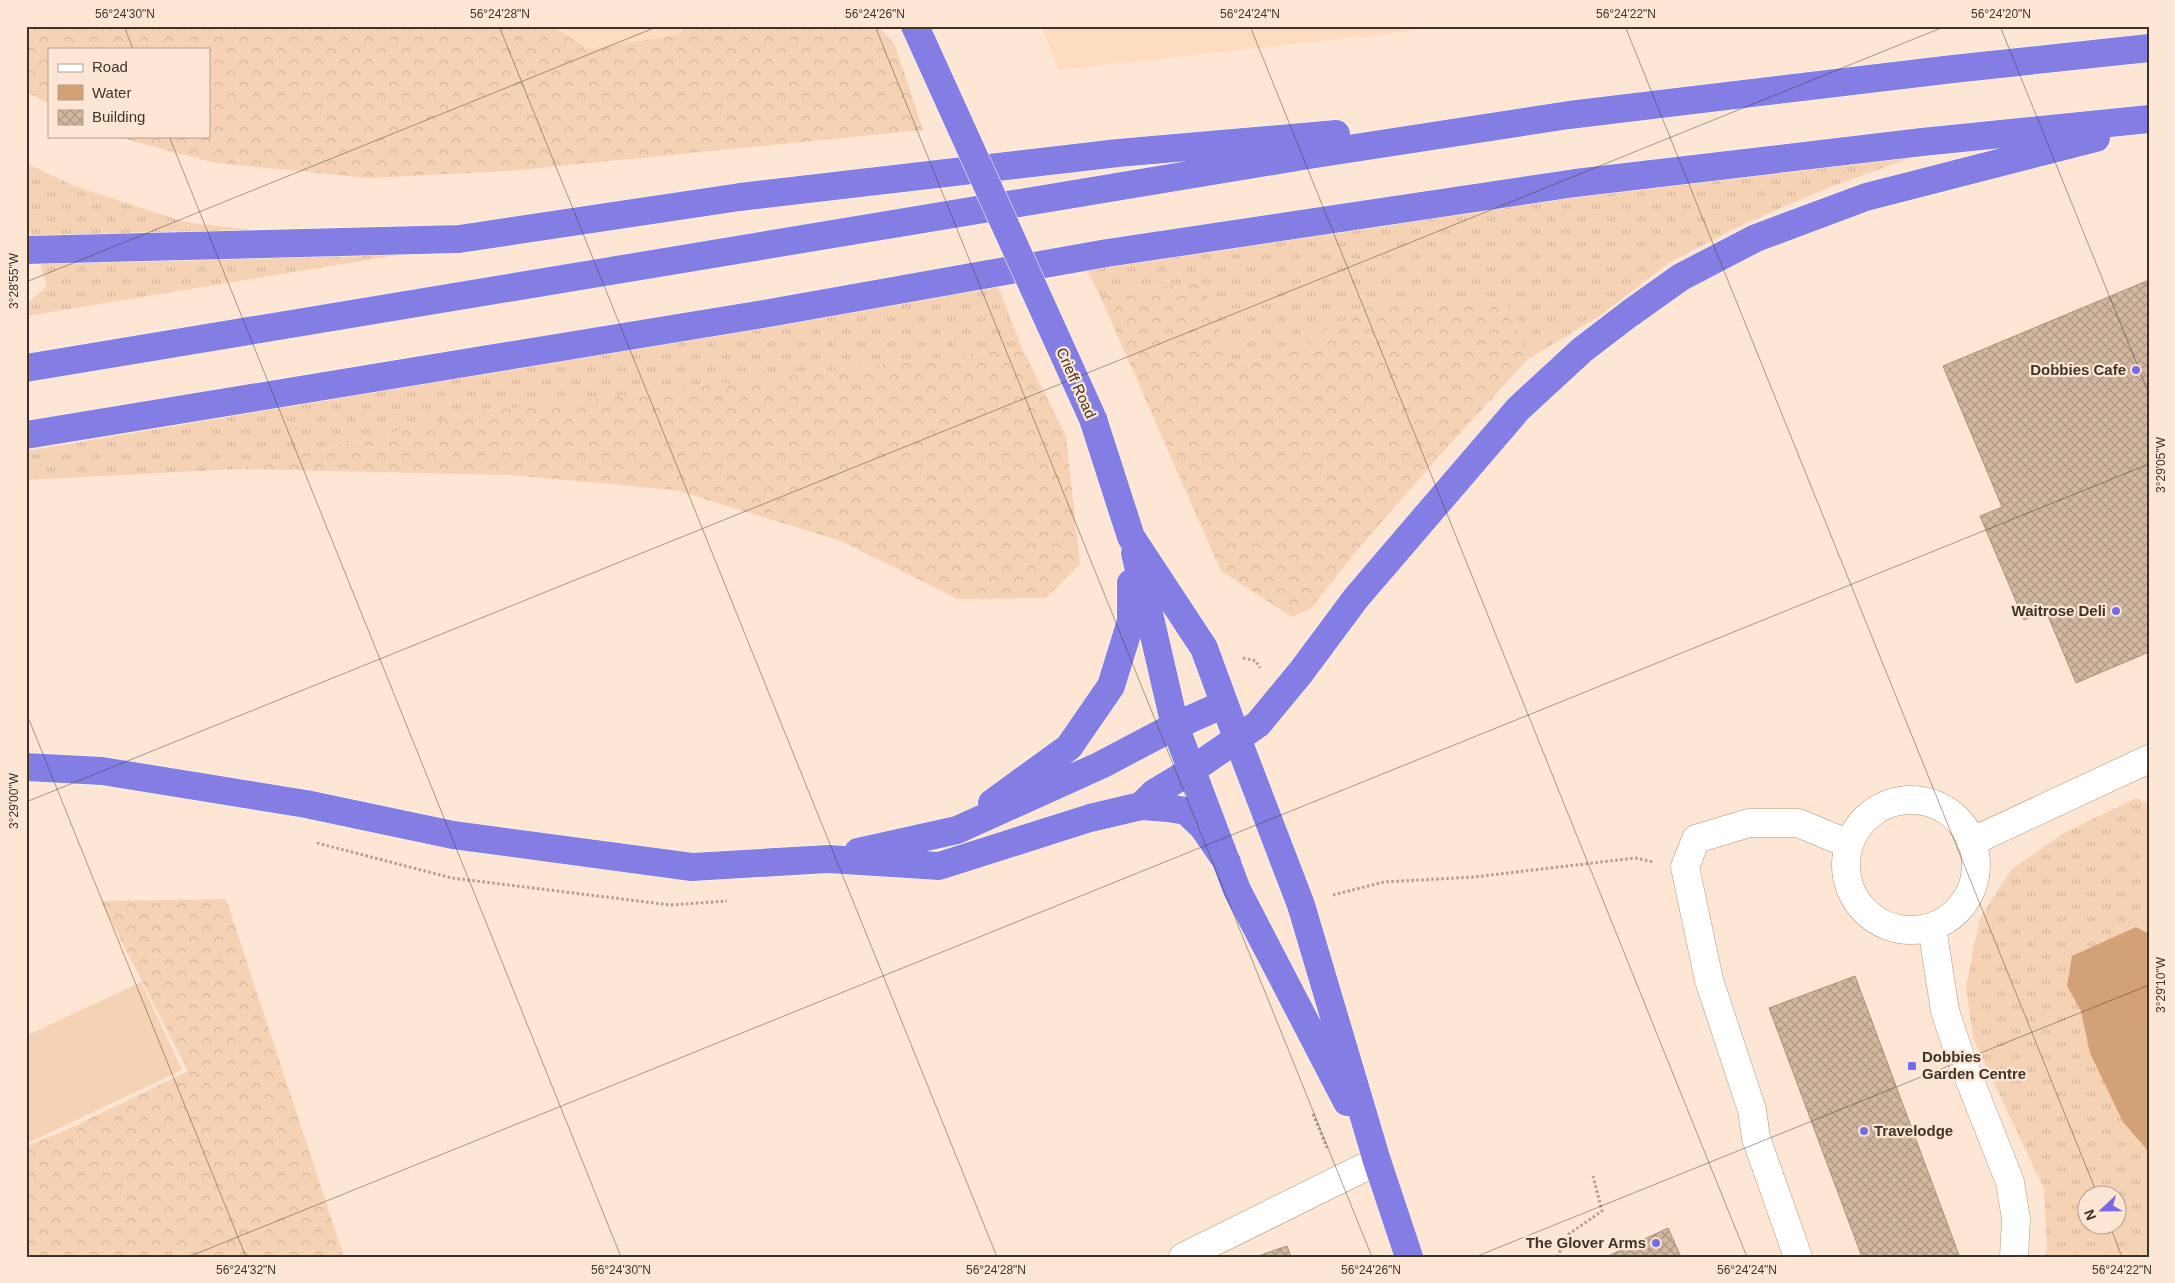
<svg xmlns="http://www.w3.org/2000/svg" width="2175" height="1283" font-family="Helvetica,sans-serif">
	<defs>
		<pattern id="grass-tufts" width="24" height="20" patternUnits="userSpaceOnUse" patternTransform="scale(1.25)"><rect width="24" height="20" fill="#f5d2b4"/><path d="M3 7l-1-3M5 7V3M7 7l1-3M15 17l-1-3M17 17v-4M19 17l1-3" fill="none" stroke="#d3b59b"/></pattern>
		<pattern id="forest-crowns" width="20" height="18" patternUnits="userSpaceOnUse" patternTransform="scale(1.25)"><rect width="20" height="18" fill="#f5d2b4"/><path d="M2 6a3 3 0 1 1 6 0M12 15a3 3 0 1 1 6 0" fill="none" stroke="#d3b59b"/></pattern>
		<pattern id="building-cross-hatch" width="8" height="8" patternUnits="userSpaceOnUse" patternTransform="scale(1.25)"><rect width="8" height="8" fill="#d3b8a1"/><path d="M0 0l8 8M0 8l8-8" fill="none" stroke="#ad9683"/></pattern>
	</defs>
	<rect width="100%" height="100%" fill="#fde7d4"/>
	<path fill="#fedcbf" d="M479,26H792L629,73Z
		M1041,26H1459L1059,70Z"/>
	<path fill="url(#grass-tufts)" fill-rule="evenodd" d="M1952,143L1830,187L1744,224L1670,262L1598,317L1528,359L1506,304L1373,303L1272,363L1231,361L1201,281L1100,296L1083,263Z
		M26,163L74,186L185,222L284,234L448,232L672,210L26,316V305L47,286L26,221Z
		M998,287L1022,348L481,412L237,469L26,480V451Z
		M2136,798L2149,804V1257H2044L2047,1249L2044,1189L1973,1038L1966,986L1980,918L2011,870L2062,834ZM2088,1196H2118V1226H2088Z"/>
	<path fill="url(#forest-crowns)" d="M26,26H552L588,49L678,35L687,26H878L895,45L923,130L508,171L369,178L216,163L113,136H209V49H49V104L26,91Z
		M1201,281L1232,361L1272,363L1373,303H1506L1528,359L1447,447L1359,548L1311,608L1292,617L1221,571L1100,296Z
		M1022,348L1066,436L1080,564L1046,598L958,599L841,541L675,490L510,475L237,469L481,412Z
		M226,899L344,1257H26V1146L60,1133L188,1071L101,901Z"/>
	<path fill="#f5d2b4" d="M141,982L182,1070L26,1144V1036Z"/>
	<path fill="#d2a176" d="M2136,927L2149,934V1152L2123,1122L2090,1053L2081,1011L2067,986L2072,956Z"/>
	<path fill="url(#building-cross-hatch)" stroke="#ac927c" d="M2149,280V652L2076,683L2046,611L2024,620L1980,516L2002,507L1943,366Z
		M1855,976L1959,1255L1953,1257H1862L1769,1008Z
		M1668,1228L1681,1257H1606Z
		M1287,1246L1291,1257H1255Z"/>
	<g fill="none" stroke-linecap="round" stroke-linejoin="round">
		<g stroke="#af957f" stroke-width="29">
			<path id="minor" d="M1846 865a65 65 0 1 1 130 0a65 65 0 1 1-130 0Z
				M1971,842L2149,759
				M1932,927L1945,1011L1959,1053L2010,1182L2016,1219L2014,1257
				M1183,1257L1377,1161
				M1798,1257L1756,1138L1752,1110L1709,980L1685,867L1696,839L1749,823H1798L1849,844"/>
		</g>
		<g stroke="#fff" stroke-width="29">
			<path id="highway" d="M26,250L459,239L740,197L1118,153L1336,134
				M26,368L1309,155L1569,115L1953,69L2149,48
				M1093,419L1131,537L1204,648L1237,738L1301,905L1377,1161L1409,1257
				M26,435L769,313L1107,253L1575,183L1922,142L2149,119
				M1135,553L1175,726L1237,890L1347,1102
				M26,767L102,771L306,804L453,835L692,867L828,859L939,866L1090,818L1141,806L1167,808L1186,811L1203,827L1227,862
				M992,803L1069,747L1111,686L1131,621V583
				M1141,806L1154,793L1192,770L1258,724L1301,672L1356,598L1518,409L1582,350L1629,314L1681,277L1756,238L1866,197L2096,138
				M858,852L957,830L1101,765L1175,726L1224,704"/>
		</g>
		<path stroke="#b09f90" stroke-width="3" stroke-dasharray="2.5 2.5" stroke-linecap="butt" d="M1243,658L1256,661L1260,668
			M317,843L452,878L671,905L727,901
			M1333,895L1384,882L1474,877L1635,858L1654,862
			M1313,1114L1327,1148
			M1557,1257L1569,1234L1602,1211L1593,1176"/>
		<use href="#minor" stroke="#fff" stroke-width="28"/>
		<use href="#highway" stroke="#847ee4" stroke-width="28"/>
		<g stroke="#fff" stroke-width="29" stroke-linecap="butt">
			<path id="highway-bridge" d="M915,26L1093,419"/>
		</g>
		<use href="#highway-bridge" stroke="#847ee4" stroke-width="28"/>
	</g>
	<path fill="none" stroke="#3e342a" stroke-width="1" stroke-opacity="0.45" d="M124,26L133,49M499,26L997,1257M875,26L1372,1257M1250,26L1747,1257M1625,26L2098,1196M2000,26L2149,394M169,136L621,1257M26,282L659,26M26,712L246,1257M26,802L1946,26M2110,1226L2122,1257M188,1257L2149,464M1475,1257L2149,985"/>
	<g fill="#776ae6" stroke="#fde7d4" stroke-width="2">
		<circle cx="2136" cy="370" r="5"/>
		<circle cx="2116" cy="611" r="5"/>
		<rect x="1907" y="1061" width="10" height="10" rx="2.5"/>
		<circle cx="1864" cy="1131" r="5"/>
		<circle cx="1656" cy="1243" r="5"/>
	</g>
	<g text-anchor="middle" stroke-width="4.5" stroke-linejoin="round" paint-order="stroke">
		<g font-size="15" font-weight="bold" fill="#3e342a" stroke="#fde7d4" text-anchor="end">
			<text x="2126" y="375">Dobbies Cafe</text>
			<text x="2106" y="616">Waitrose Deli</text>
			<text x="1922" y="1062" text-anchor="start">Dobbies<tspan x="1922" dy="17">Garden Centre</tspan></text>
			<text x="1874" y="1136" text-anchor="start">Travelodge</text>
			<text x="1646" y="1248">The Glover Arms</text>
		</g>
		<g font-size="15" fill="#3e342a" stroke="#fde7d4">
			<text transform="translate(1076 383) rotate(66)" y="5">Crieff Road</text>
		</g>
	</g>
	<rect width="2175" height="1283" fill="none" stroke="#fde7d4" stroke-width="55"/>
	<rect x="48" y="48" width="162" height="90" fill="#fde7d4" stroke="#b19f90"/>
	<rect x="58" y="64" width="25" height="8" fill="#ffffff" stroke="#b19f90"/>
	<text x="92" y="72" font-size="15" fill="#3e342a">Road</text>
	<rect x="58" y="85" width="25" height="15" fill="#d2a176" stroke="#b19f90"/>
	<text x="92" y="98" font-size="15" fill="#3e342a">Water</text>
	<rect x="58" y="110" width="25" height="15" fill="url(#building-cross-hatch)" stroke="#b19f90"/>
	<text x="92" y="122" font-size="15" fill="#3e342a">Building</text>
	<g transform="translate(2102 1210) rotate(248)"><circle r="24" fill="#fde7d4" stroke="#b19f90"/>
	<path d="M0-4L9 19L0 12L-9 19Z" fill="#776ae6"/>
	<text y="-8" font-size="14" font-weight="bold" text-anchor="middle" fill="#3e342a">N</text>
	</g>
	<rect x="28" y="28" width="2120" height="1228" fill="none" stroke="#3e342a" stroke-width="2"/>
	<g font-size="12" text-anchor="middle" fill="#3e342a">
		<text x="125" y="18">56°24'30"N</text>
		<text x="500" y="18">56°24'28"N</text>
		<text x="875" y="18">56°24'26"N</text>
		<text x="1250" y="18">56°24'24"N</text>
		<text x="1626" y="18">56°24'22"N</text>
		<text x="2001" y="18">56°24'20"N</text>
		<text transform="translate(14 281) rotate(-90)" y="4">3°28'55"W</text>
		<text transform="translate(2161 465) rotate(-90)" y="4">3°29'05"W</text>
		<text transform="translate(14 801) rotate(-90)" y="4">3°29'00"W</text>
		<text transform="translate(2161 985) rotate(-90)" y="4">3°29'10"W</text>
		<text x="246" y="1274">56°24'32"N</text>
		<text x="621" y="1274">56°24'30"N</text>
		<text x="996" y="1274">56°24'28"N</text>
		<text x="1371" y="1274">56°24'26"N</text>
		<text x="1747" y="1274">56°24'24"N</text>
		<text x="2122" y="1274">56°24'22"N</text>
	</g>
</svg>
